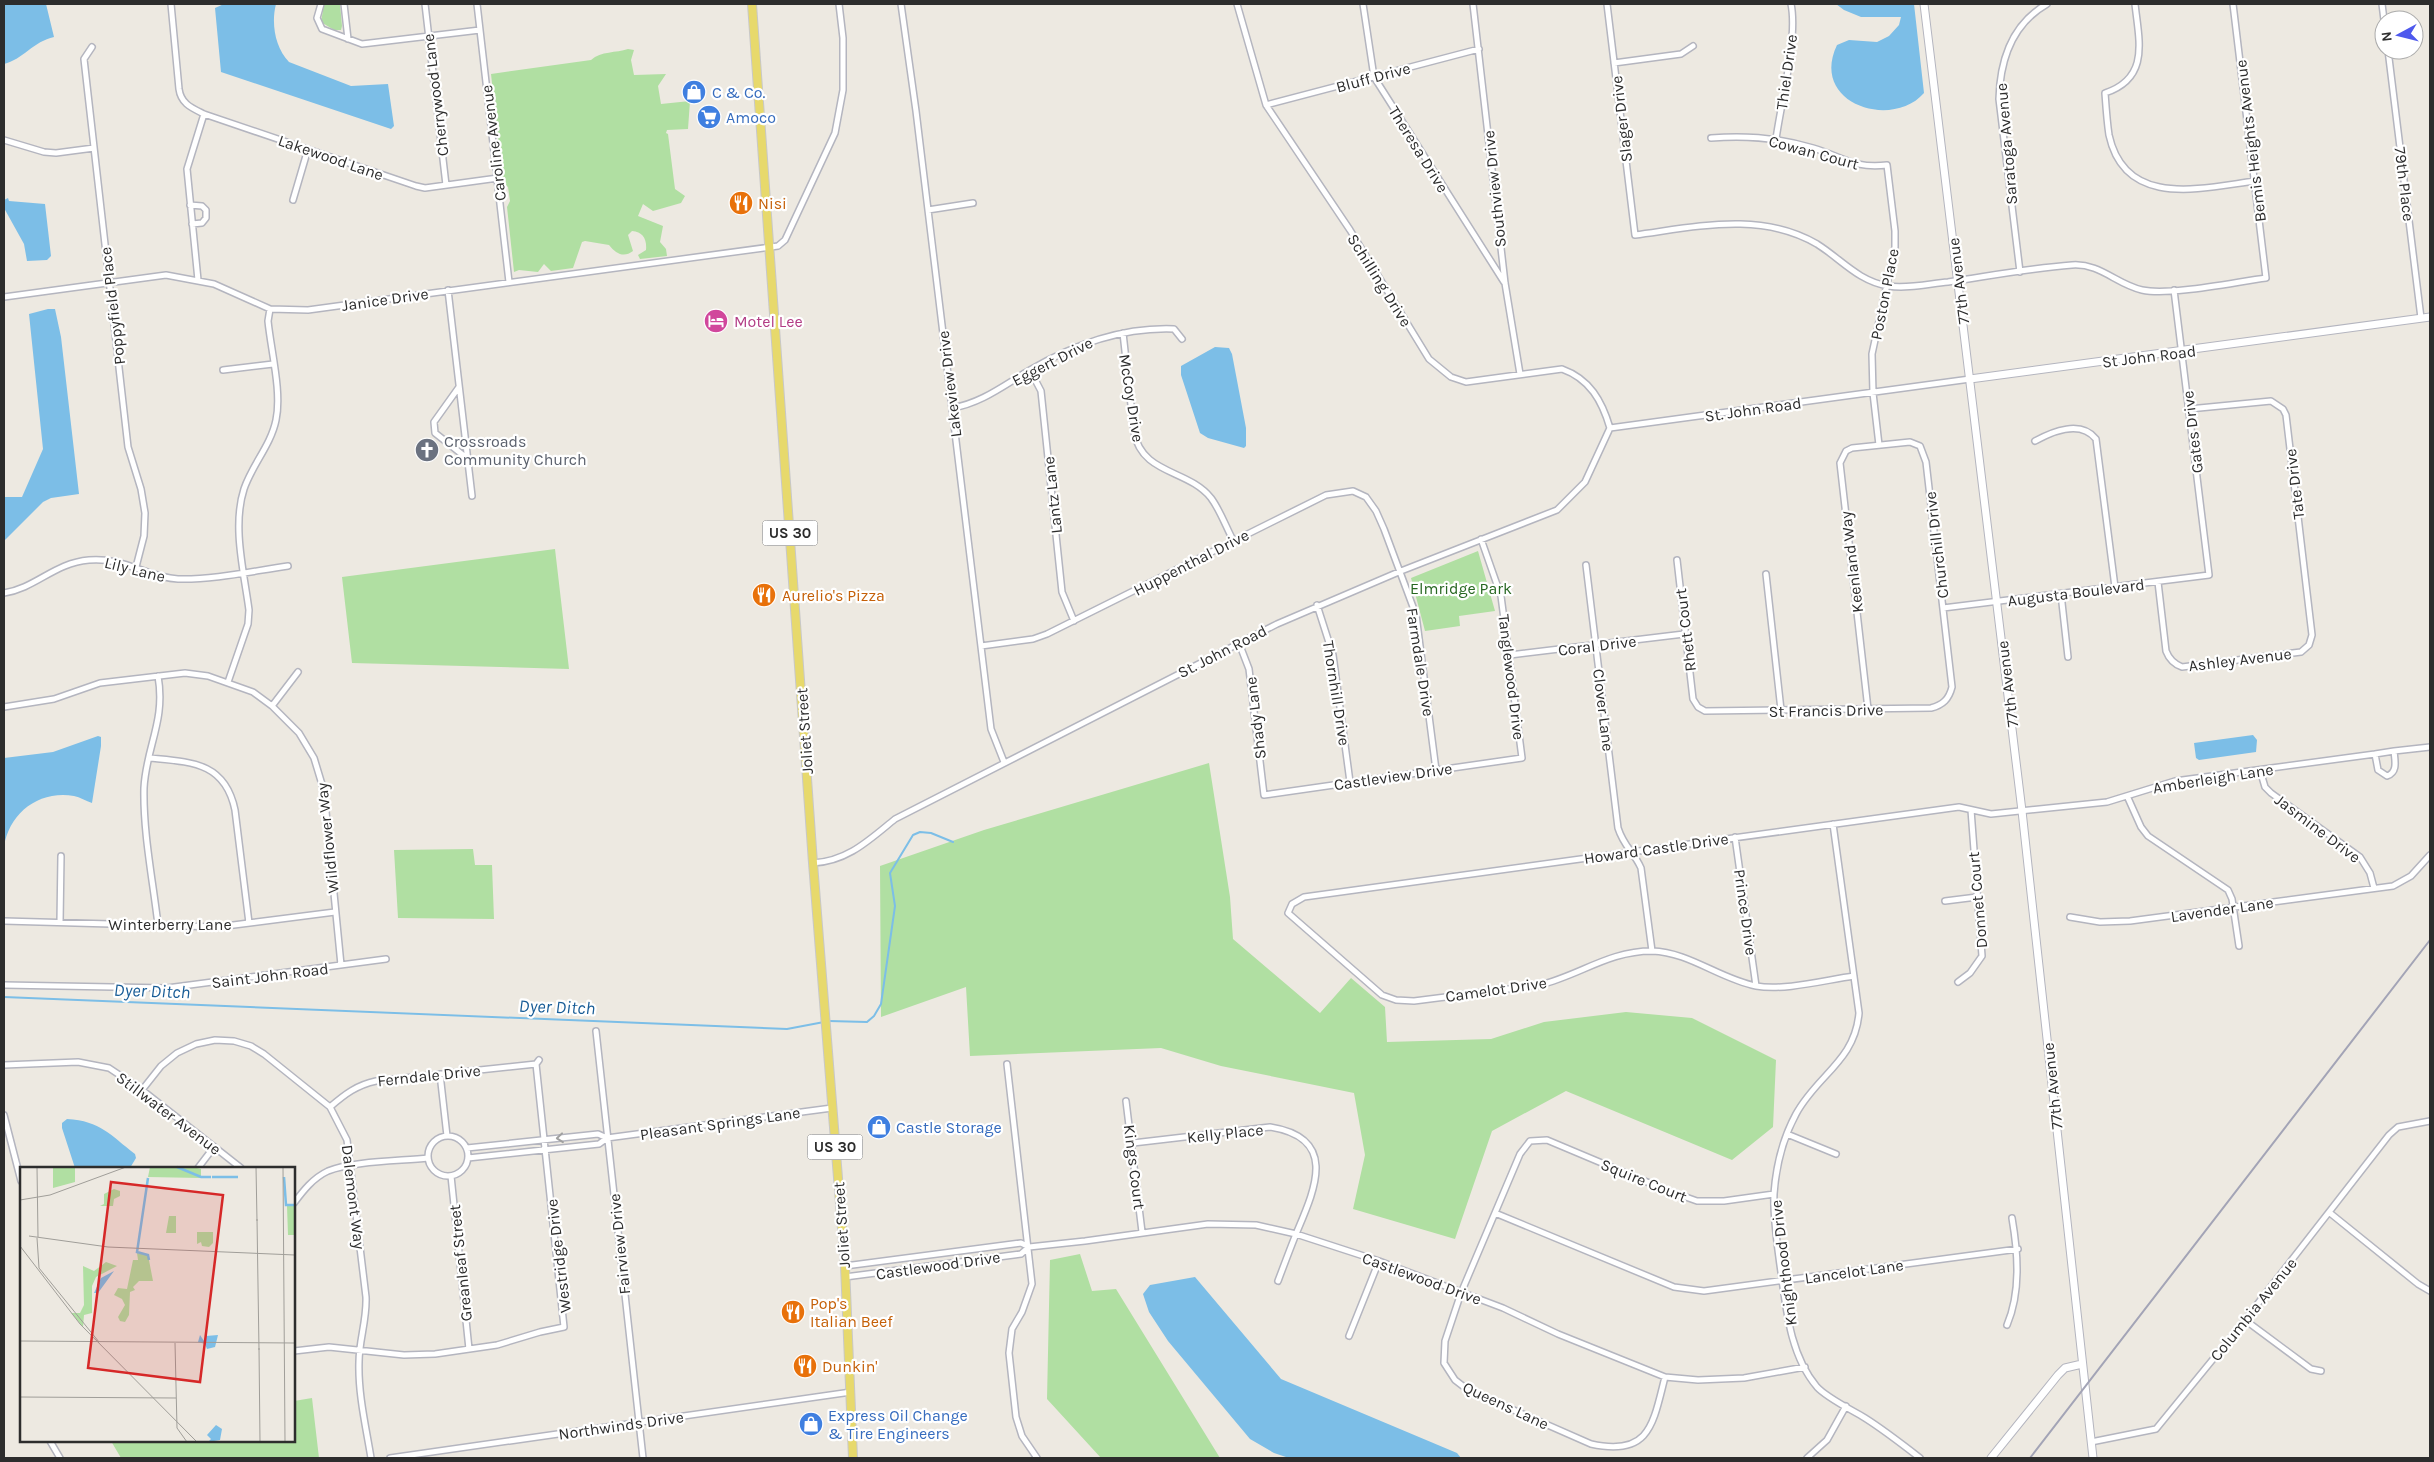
<svg xmlns="http://www.w3.org/2000/svg" width="2434" height="1462" font-family="Karla,sans-serif">
	<rect width="100%" height="100%" fill="#ede9e1"/>
	<path fill="#b0dfa2" d="M324,4H340L342,26L341,30H334L321,22Z
		M628,49L634,50L631,60L634,75L666,74L658,86L661,104L690,101L688,129L667,130L666,133L668,134L675,189L685,196L681,203L653,211L643,204L638,216L663,226L660,242L666,249L667,256L640,259L638,255L646,250C647,239 643,232 632,231L628,235L633,251C624,258 616,254 609,245L585,241L582,242L573,268L551,271L544,264L538,272L519,270L514,272L507,207L510,201L508,187L503,183L491,74L591,60C601,51 616,53 628,49Z
		M555,549L569,669L352,663L342,577Z
		M1478,551L1495,611L1459,616L1460,626L1425,631L1411,578Z
		M1209,763L1230,897L1233,939L1320,1013L1351,978L1385,1007L1387,1042L1491,1039L1544,1022L1626,1012L1692,1018L1776,1060L1773,1127L1732,1160L1566,1091L1492,1131L1455,1239L1353,1209L1365,1155L1354,1093L1221,1066L1161,1048L970,1056L966,987L881,1017L880,866L984,830Z
		M473,849L475,865H492L494,919L398,918L394,850Z
		M1080,1254L1092,1291L1116,1289L1220,1458H1101L1047,1399L1050,1260Z
		M312,1398L319,1458H121L111,1441H294V1401Z"/>
	<path fill="#7cbee7" d="M4,4H46L54,37C34,41 22,60 4,64Z
		M224,4H276C271,23 275,48 289,62L351,86L388,84L394,126L391,129L221,72L215,8Z
		M1836,4H1914L1924,93C1892,130 1809,104 1837,45L1849,40L1877,42L1889,36L1899,25L1901,17H1861L1844,10Z
		M8,198L9,201L45,204L51,256L47,260L27,261L24,244L4,208V200Z
		M48,309H55L61,337L79,494L51,498L43,502L4,541V497H22L43,449L29,314Z
		M1215,347L1229,348L1232,354L1246,428V446L1244,448L1208,438L1200,433L1181,375V366Z
		M2253,735L2257,740L2256,752L2199,760L2196,758L2194,743Z
		M98,736L101,737V746L92,803C86,801 80,797 74,796C39,790 9,813 4,847V758L53,752Z
		M67,1119C101,1121 110,1135 135,1154L136,1158L130,1168H75L62,1128V1123Z
		M1195,1277L1281,1379L1457,1453L1461,1458H1289L1274,1453L1250,1439L1168,1341L1149,1312L1143,1294L1150,1285Z"/>
	<g fill="none" stroke-linecap="round" stroke-linejoin="round">
		<path stroke="#7cbee7" stroke-width="2" d="M4,997L787,1029L824,1022
			M829,1021L867,1022L874,1016L881,1004L895,906L890,873L913,835L920,832L931,833L953,842"/>
		<g stroke="#b4b5bf" stroke-width="8">
			<path id="street" d="M171,4L179,89C181,104 192,108 204,114L416,186L425,188L498,178
				M321,4L317,18L322,29L362,44L480,30
				M344,4L348,39
				M425,4L446,185
				M477,4L509,282
				M901,4L916,111L991,729L1004,762
				M1237,4L1266,105L1350,230L1429,359L1451,377L1466,382L1562,369C1590,379 1602,401 1610,428
				M1363,4L1374,77L1504,282
				M1473,4L1505,283L1520,374
				M1607,4L1635,235C1696,227 1761,211 1817,244C1841,259 1858,281 1888,286C1907,289 1928,284 1948,282C1989,276 2031,268 2072,265C2100,263 2116,284 2142,290C2170,296 2235,282 2266,278L2233,4
				M2135,4C2139,41 2150,78 2105,93C2106,107 2107,122 2109,135C2125,209 2202,188 2255,181
				M2382,4L2384,20
				M92,47L84,59L128,447L141,489L145,513L144,536L136,567
				M2388,50L2421,318
				M1614,63L1681,54L1693,46
				M1266,105L1479,49
				M1711,138C1746,135 1780,138 1813,148C1843,157 1854,169 1887,165L1895,231V247L1872,354L1873,393L1879,445
				M1776,139C1781,103 1798,37 1791,4
				M4,140L44,152L56,153L94,148
				M293,200L308,149
				M190,205L202,206L206,210V218L202,223L192,224
				M928,210L973,203
				M2020,272L1999,99C2000,61 2012,24 2047,4
				M198,280L187,169L204,114
				M448,290L472,496
				M4,297L166,275L214,284L270,309L308,310L778,246L785,240L835,133L843,90V38L839,4
				M1123,333L1134,432C1142,475 1188,469 1211,498C1220,510 1226,527 1233,540
				M223,370L273,364
				M1030,370L1041,391L1062,592L1074,621
				M459,387L434,422L435,433L468,459
				M952,408C982,403 1004,385 1030,370C1075,344 1122,327 1174,329L1182,339
				M1610,428L1970,379
				M2035,441C2053,431 2081,420 2096,439L2115,587
				M1677,560L1693,699L1698,707L1705,711L1931,708C1943,705 1949,699 1952,687L1926,462L1920,446L1910,442L1852,448L1846,451L1840,463L1868,709
				M1586,565L1618,828C1624,847 1634,852 1641,868L1652,951
				M1766,574L1781,710
				M2158,582L2166,651C2169,659 2174,664 2182,667L2301,652L2309,645L2312,635L2286,415L2283,409L2271,401L2189,409
				M4,593C36,588 54,563 89,560C125,557 145,577 178,579C213,580 253,571 288,566
				M2061,594L2068,657
				M1317,605L1333,655L1350,782
				M1943,608L2209,575L2174,290
				M1239,643L1249,669L1264,795L1522,758L1501,596L1481,539
				M981,646L1033,639L1047,634L1326,495L1353,491L1366,497L1376,511L1384,529L1416,615L1436,770
				M1510,655L1684,634
				M158,676C166,721 146,747 144,788C143,833 153,881 158,925
				M228,682L248,624L249,610C244,572 232,526 244,489C252,465 271,445 276,420C282,392 271,351 268,321L270,309
				M272,706L298,672
				M4,707L54,699L100,683L185,673L208,676L253,692L272,706L299,733L314,758L324,791L341,965
				M2375,754L2394,751
				M150,758C191,762 225,762 235,810L249,923
				M2260,770L2265,787L2271,793L2360,857L2370,873L2374,888
				M2128,798L2141,827L2148,836L2228,890L2232,899L2239,946
				M1833,824L1859,1013C1855,1061 1817,1075 1796,1114C1783,1138 1776,1166 1774,1194C1773,1217 1777,1242 1780,1265C1786,1306 1789,1354 1817,1387C1827,1398 1852,1410 1865,1418C1884,1430 1902,1444 1920,1458
				M1735,837L1756,986
				M813,863C848,861 869,840 895,819L1277,624L1401,571L1557,510L1585,482L1610,428
				M1945,901L1977,897
				M2070,917L2100,922L2130,921L2393,886L2411,876L2430,855
				M4,921L218,927L335,912
				M60,922L61,856
				M1854,976C1825,980 1785,991 1756,986C1720,979 1689,952 1652,951C1609,951 1580,975 1540,985L1414,1001L1396,1000L1382,995L1288,913L1292,904L1304,897L1959,807L1991,814L2107,802L2175,781L2375,754L2378,770L2387,776C2398,772 2395,761 2394,751L2430,747
				M1958,982L1970,973L1982,956L1971,810
				M4,985L167,988L386,959
				M596,1031L643,1458
				M1007,1064L1032,1284L1022,1312L1012,1329L1009,1353L1016,1417L1022,1436L1037,1458
				M4,1065L78,1062L109,1068L142,1090L241,1168
				M440,1074L447,1136
				M142,1090L161,1066L177,1053L196,1044L215,1040L234,1041L251,1046L264,1054L330,1107L347,1140L366,1297C367,1320 359,1340 359,1362C358,1394 366,1427 371,1458
				M1126,1101L1142,1232
				M330,1107C345,1094 357,1085 376,1081L536,1064
				M4,1115L21,1181
				M1787,1134L1836,1154
				M428 1156a20 20 0 1 1 40 0a20 20 0 1 1-40 0Z
				M1133,1143L1270,1127C1339,1138 1315,1189 1296,1234C1290,1249 1284,1265 1278,1281
				M467,1148L598,1134L607,1138L832,1108
				M468,1158L599,1144L607,1138
				M198,1168L214,1147
				M451,1176L469,1349
				M294,1203C303,1191 313,1178 328,1171C352,1161 400,1161 428,1158
				M1495,1213L1674,1287L1704,1291L2018,1249
				M2330,1213L2418,1284L2430,1291
				M845,1266L1021,1243L1029,1247L1085,1241L1208,1224L1256,1225L1296,1234L1379,1261L1503,1308L1558,1334L1665,1377L1698,1380L1744,1378L1805,1367
				M845,1277L1021,1254L1029,1247
				M2245,1320L2311,1369L2321,1371
				M2007,1325C2021,1292 2018,1253 2012,1218
				M1349,1336L1379,1261
				M294,1351L329,1347L404,1355L435,1354L497,1345L540,1332L564,1327L536,1064L539,1060
				M1665,1377C1653,1424 1650,1457 1591,1444L1468,1390L1455,1380L1444,1363L1445,1341L1461,1293L1520,1154L1530,1141L1547,1140L1666,1190L1697,1201H1724L1774,1194
				M50,1441L60,1458
				M2091,1442L2156,1429L2245,1320L2389,1135L2398,1127L2430,1121
				M390,1458L851,1392
				M1807,1458L1827,1440L1846,1406"/>
		</g>
		<g stroke="#b4b5bf" stroke-width="9">
			<path id="secondary" d="M1924,4L2022,811L2093,1458
				M1970,379L2430,317
				M1991,1458L2058,1375L2065,1368L2082,1364"/>
		</g>
		<g stroke="#c8c8c8" stroke-width="10">
			<path id="primary" d="M752,4L813,863L845,1266L853,1458"/>
		</g>
		<use href="#street" stroke="#fff" stroke-width="5"/>
		<use href="#secondary" stroke="#fff" stroke-width="7"/>
		<use href="#primary" stroke="#e7d96c" stroke-width="8"/>
		<path stroke="#a3a4b6" stroke-width="2" d="M2030,1458L2430,940"/>
	</g>
	<defs><path id="oneway-chevron" d="M-2-3.5L2.5 0L-2 3.5" fill="none" stroke-width="1.6" stroke-linecap="round" stroke-linejoin="round" transform="scale(1.25)"/></defs>
	<use stroke="#a0a0a0" href="#oneway-chevron" transform="translate(560 1138) rotate(174)"/>
	<defs>
		<g id="shop-disc" transform="scale(1.25)"><circle r="9.5" fill="#3f7fe0" stroke="#fff"/><path d="M-5-2.5h2.3a2.7 3.5 0 0 1 5.4 0H5L5.5 6h-11ZM-1.5-2.5h3a1.5 2.3 0 0 0-3 0Z" fill="#fff"/></g>
		<g id="supermarket-disc" transform="scale(1.25)"><circle r="9.5" fill="#3f7fe0" stroke="#fff"/><path d="M-6-5.5h2.5l.6 2H6L4.5 2H-2.5L-4.4-4H-6ZM-1.5 3.2a1.3 1.3 0 1 0 .1 0ZM3 3.2a1.3 1.3 0 1 0 .1 0Z" fill="#fff"/></g>
		<g id="restaurant-disc" transform="scale(1.25)"><circle r="9.5" fill="#e8710a" stroke="#fff"/><path d="M-5-6h1v4h1v-4h1v4h1v-4h1v5L-1.5 .5V6h-2V.5L-5-1ZM5-6V6H3V1.5H1.5Q1.5-4 5-6Z" fill="#fff"/></g>
		<g id="hotel-disc" transform="scale(1.25)"><circle r="9.5" fill="#d1479c" stroke="#fff"/><path d="M-6-4.5h1.5V1H6V5H4.5V3h-9V5H-6ZM-4 0a1.8 1.8 0 1 1 3.6 0ZM.5 0V-2.5h3Q6-2.5 6 0Z" fill="#fff"/></g>
		<g id="church-disc" transform="scale(1.25)"><circle r="9.5" fill="#6b7280" stroke="#fff"/><path d="M-1.2-6h2.4v3.5h3.3v2.4h-3.3V6h-2.4V-.1h-3.3v-2.4h3.3Z" fill="#fff"/></g>
	</defs>
	<g fill-rule="evenodd">
		<use href="#shop-disc" x="694" y="92"/>
		<use href="#supermarket-disc" x="709" y="117"/>
		<use href="#restaurant-disc" x="741" y="203"/>
		<use href="#hotel-disc" x="716" y="321"/>
		<use href="#church-disc" x="427" y="450"/>
		<use href="#restaurant-disc" x="764" y="595"/>
		<use href="#shop-disc" x="879" y="1127"/>
		<use href="#restaurant-disc" x="793" y="1312"/>
		<use href="#restaurant-disc" x="805" y="1366"/>
		<use href="#shop-disc" x="811" y="1424"/>
	</g>
	<g text-anchor="middle" stroke-width="4.5" stroke-linejoin="round" paint-order="stroke">
		<g fill="#fff" stroke="#6c6c6c" stroke-width="1">
			<rect x="762.5" y="520.5" width="55" height="25" rx="4"/>
			<rect x="807.5" y="1134.5" width="55" height="25" rx="4"/>
		</g>
		<g font-size="15" font-weight="bold" fill="#2d2d2d">
			<text x="790" y="538">US 30</text>
			<text x="835" y="1152">US 30</text>
		</g>
		<g font-size="16" fill="#2d2d2d" stroke="#fff">
			<text transform="translate(1786 72) rotate(-82)" y="6">Thiel Drive</text>
			<text transform="translate(1373 77) rotate(-15)" y="6">Bluff Drive</text>
			<text transform="translate(435 95) rotate(-97)" y="6">Cherrywood Lane</text>
			<text transform="translate(1621 119) rotate(-97)" y="6">Slager Drive</text>
			<text transform="translate(2250 141) rotate(-97)" y="6">Bemis Heights Avenue</text>
			<text transform="translate(493 143) rotate(-97)" y="6">Caroline Avenue</text>
			<text transform="translate(2006 144) rotate(-95)" y="6">Saratoga Avenue</text>
			<text transform="translate(1419 149) rotate(58)" y="6">Theresa Drive</text>
			<text transform="translate(1814 152) rotate(15)" y="6">Cowan Court</text>
			<text transform="translate(331 157) rotate(19)" y="6">Lakewood Lane</text>
			<text transform="translate(2405 184) rotate(83)" y="6">79th Place</text>
			<text transform="translate(1494 189) rotate(-96)" y="6">Southview Drive</text>
			<text transform="translate(1380 280) rotate(58)" y="6">Schilling Drive</text>
			<text transform="translate(1958 281) rotate(-97)" y="6">77th Avenue</text>
			<text transform="translate(1884 294) rotate(-79)" y="6">Poston Place</text>
			<text transform="translate(385 299) rotate(-8)" y="6">Janice Drive</text>
			<text transform="translate(112 306) rotate(-97)" y="6">Poppyfield Place</text>
			<text transform="translate(2149 356) rotate(-7)" y="6">St John Road</text>
			<text transform="translate(1052 361) rotate(-27)" y="6">Eggert Drive</text>
			<text transform="translate(949 384) rotate(-97)" y="6">Lakeview Drive</text>
			<text transform="translate(1132 398) rotate(81)" y="6">McCoy Drive</text>
			<text transform="translate(1753 409) rotate(-8)" y="6">St. John Road</text>
			<text transform="translate(2192 432) rotate(-97)" y="6">Gates Drive</text>
			<text transform="translate(2294 484) rotate(-97)" y="6">Tate Drive</text>
			<text transform="translate(1052 495) rotate(-96)" y="6">Lantz Lane</text>
			<text transform="translate(1936 545) rotate(-97)" y="6">Churchill Drive</text>
			<text transform="translate(1191 562) rotate(-27)" y="6">Huppenthal Drive</text>
			<text transform="translate(1851 562) rotate(-97)" y="6">Keenland Way</text>
			<text transform="translate(135 569) rotate(14)" y="6">Lily Lane</text>
			<text transform="translate(2076 592) rotate(-7)" y="6">Augusta Boulevard</text>
			<text transform="translate(1685 630) rotate(-97)" y="6">Rhett Court</text>
			<text transform="translate(1597 645) rotate(-7)" y="6">Coral Drive</text>
			<text transform="translate(1222 651) rotate(-27)" y="6">St. John Road</text>
			<text transform="translate(2240 659) rotate(-7)" y="6">Ashley Avenue</text>
			<text transform="translate(1421 662) rotate(81)" y="6">Farmdale Drive</text>
			<text transform="translate(1512 677) rotate(83)" y="6">Tanglewood Drive</text>
			<text transform="translate(2007 684) rotate(-97)" y="6">77th Avenue</text>
			<text transform="translate(1337 693) rotate(81)" y="6">Thornhill Drive</text>
			<text transform="translate(1604 710) rotate(83)" y="6">Clover Lane</text>
			<text transform="translate(1826 710) rotate(-1)" y="6">St Francis Drive</text>
			<text transform="translate(1255 718) rotate(-97)" y="6">Shady Lane</text>
			<text transform="translate(804 731) rotate(-94)" y="6">Joliet Street</text>
			<text transform="translate(1393 776) rotate(-8)" y="6">Castleview Drive</text>
			<text transform="translate(2213 778) rotate(-9)" y="6">Amberleigh Lane</text>
			<text transform="translate(2318 828) rotate(37)" y="6">Jasmine Drive</text>
			<text transform="translate(327 838) rotate(-96)" y="6">Wildflower Way</text>
			<text transform="translate(1656 848) rotate(-8)" y="6">Howard Castle Drive</text>
			<text transform="translate(1977 900) rotate(-95)" y="6">Donnet Court</text>
			<text transform="translate(2222 909) rotate(-8)" y="6">Lavender Lane</text>
			<text transform="translate(1746 912) rotate(82)" y="6">Prince Drive</text>
			<text x="170" y="930">Winterberry Lane</text>
			<text transform="translate(270 975) rotate(-7)" y="6">Saint John Road</text>
			<text transform="translate(1496 989) rotate(-8)" y="6">Camelot Drive</text>
			<text transform="translate(429 1075) rotate(-6)" y="6">Ferndale Drive</text>
			<text transform="translate(2052 1086) rotate(-96)" y="6">77th Avenue</text>
			<text transform="translate(169 1113) rotate(37)" y="6">Stillwater Avenue</text>
			<text transform="translate(720 1123) rotate(-8)" y="6">Pleasant Springs Lane</text>
			<text transform="translate(1225 1133) rotate(-6)" y="6">Kelly Place</text>
			<text transform="translate(1135 1167) rotate(83)" y="6">Kings Court</text>
			<text transform="translate(1644 1180) rotate(22)" y="6">Squire Court</text>
			<text transform="translate(354 1197) rotate(83)" y="6">Dalemont Way</text>
			<text transform="translate(841 1225) rotate(-94)" y="6">Joliet Street</text>
			<text transform="translate(619 1244) rotate(-96)" y="6">Fairview Drive</text>
			<text transform="translate(558 1256) rotate(-97)" y="6">Westridge Drive</text>
			<text transform="translate(460 1263) rotate(-96)" y="6">Greanleaf Street</text>
			<text transform="translate(1783 1263) rotate(-97)" y="6">Knighthood Drive</text>
			<text transform="translate(938 1265) rotate(-8)" y="6">Castlewood Drive</text>
			<text transform="translate(1854 1271) rotate(-8)" y="6">Lancelot Lane</text>
			<text transform="translate(1422 1278) rotate(20)" y="6">Castlewood Drive</text>
			<text transform="translate(2253 1309) rotate(-51)" y="6">Columbia Avenue</text>
			<text transform="translate(1506 1405) rotate(25)" y="6">Queens Lane</text>
			<text transform="translate(621 1425) rotate(-8)" y="6">Northwinds Drive</text>
		</g>
		<g font-size="16" fill="#366cbe" stroke="#fff" text-anchor="start">
			<text x="712" y="98">C &amp; Co.</text>
			<text x="726" y="123">Amoco</text>
			<text x="896" y="1133">Castle Storage</text>
			<text x="828" y="1421">Express Oil Change<tspan x="828" dy="18">&amp; Tire Engineers</tspan></text>
		</g>
		<g font-size="16" fill="#c56008" stroke="#fff" text-anchor="start">
			<text x="758" y="209">Nisi</text>
			<text x="782" y="601">Aurelio's Pizza</text>
			<text x="810" y="1309">Pop's<tspan x="810" dy="18">Italian Beef</tspan></text>
			<text x="822" y="1372">Dunkin'</text>
		</g>
		<g font-size="16" fill="#b23c85" stroke="#fff" text-anchor="start">
			<text x="734" y="327">Motel Lee</text>
		</g>
		<g font-size="16" fill="#5b616d" stroke="#fff" text-anchor="start">
			<text x="444" y="447">Crossroads<tspan x="444" dy="18">Community Church</tspan></text>
		</g>
		<g font-size="16" fill="#276721" stroke="#fff">
			<text x="1461" y="594">Elmridge Park</text>
		</g>
		<g font-size="18" font-style="italic" fill="#185c96" stroke="#fff">
			<text transform="translate(152 991) rotate(2)" y="6">Dyer Ditch</text>
			<text transform="translate(557 1007) rotate(2)" y="6">Dyer Ditch</text>
		</g>
	</g>
	<g transform="translate(20 1167)">
		<rect width="275" height="275" fill="#ede9e1"/>
		<path d="M33,0H55V15L33,21ZM130,0H173L181,2V11L128,10ZM94,22L100,24V29L94,32L93,39H80L84,37V27ZM267,39H274L275,68H268ZM149,49H156V66H146ZM177,65H193V76L189,80L182,79L181,75L177,77ZM117,86L128,88L133,114H119L113,120L115,123L110,125L109,148L105,155L100,154L98,150L105,138L102,132L94,128L98,121L107,122L113,93H118ZM86,95L97,99L76,110L72,119V146L64,148L63,160L51,146H60L64,138L63,99L74,104Z" fill="#b0dfa2"/>
		<path d="M94,104L78,126H74L81,111ZM180,168L184,174L186,169L198,168L195,180L187,182L185,177L178,175ZM196,258L202,262L200,273L188,275L191,272L187,268Z" fill="#7cbee7"/>
		<path fill="none" stroke="#7cbee7" stroke-width="2.5" d="M157,0L181,10H191M192,10H218M264,10L266,38H275M128,11L117,85L128,88L129,93"/>
		<path fill="none" stroke="#a09e99" stroke-width="1" d="M17,0L18,70M236,0L237,54M263,0L265,275M0,33L30,28L106,0M237,52L239,183M9,69L88,80L275,88M17,71L19,101L79,175M0,79L60,157L177,275M0,174L275,176M155,176L157,261L167,275M239,181L240,275M0,230L156,231"/>
		<path fill="#d62828" fill-opacity="0.15" stroke="#d62828" stroke-width="2.5" d="M91,15L203,28L180,215L68,201Z"/>
		<rect width="275" height="275" fill="none" stroke="#2d2d2d" stroke-width="2.5"/>
	</g>
	<rect width="2434" height="1462" fill="none" stroke="#2d2d2d" stroke-width="10"/>
	<g transform="translate(2399 35) rotate(263)"><circle r="24" fill="#ffffff" stroke="#ababab"/>
	<path d="M0-4L9 19L0 12L-9 19Z" fill="#4e59ed"/>
	<text y="-8" font-size="14" font-weight="bold" text-anchor="middle" fill="#2d2d2d">N</text>
	</g>
</svg>
